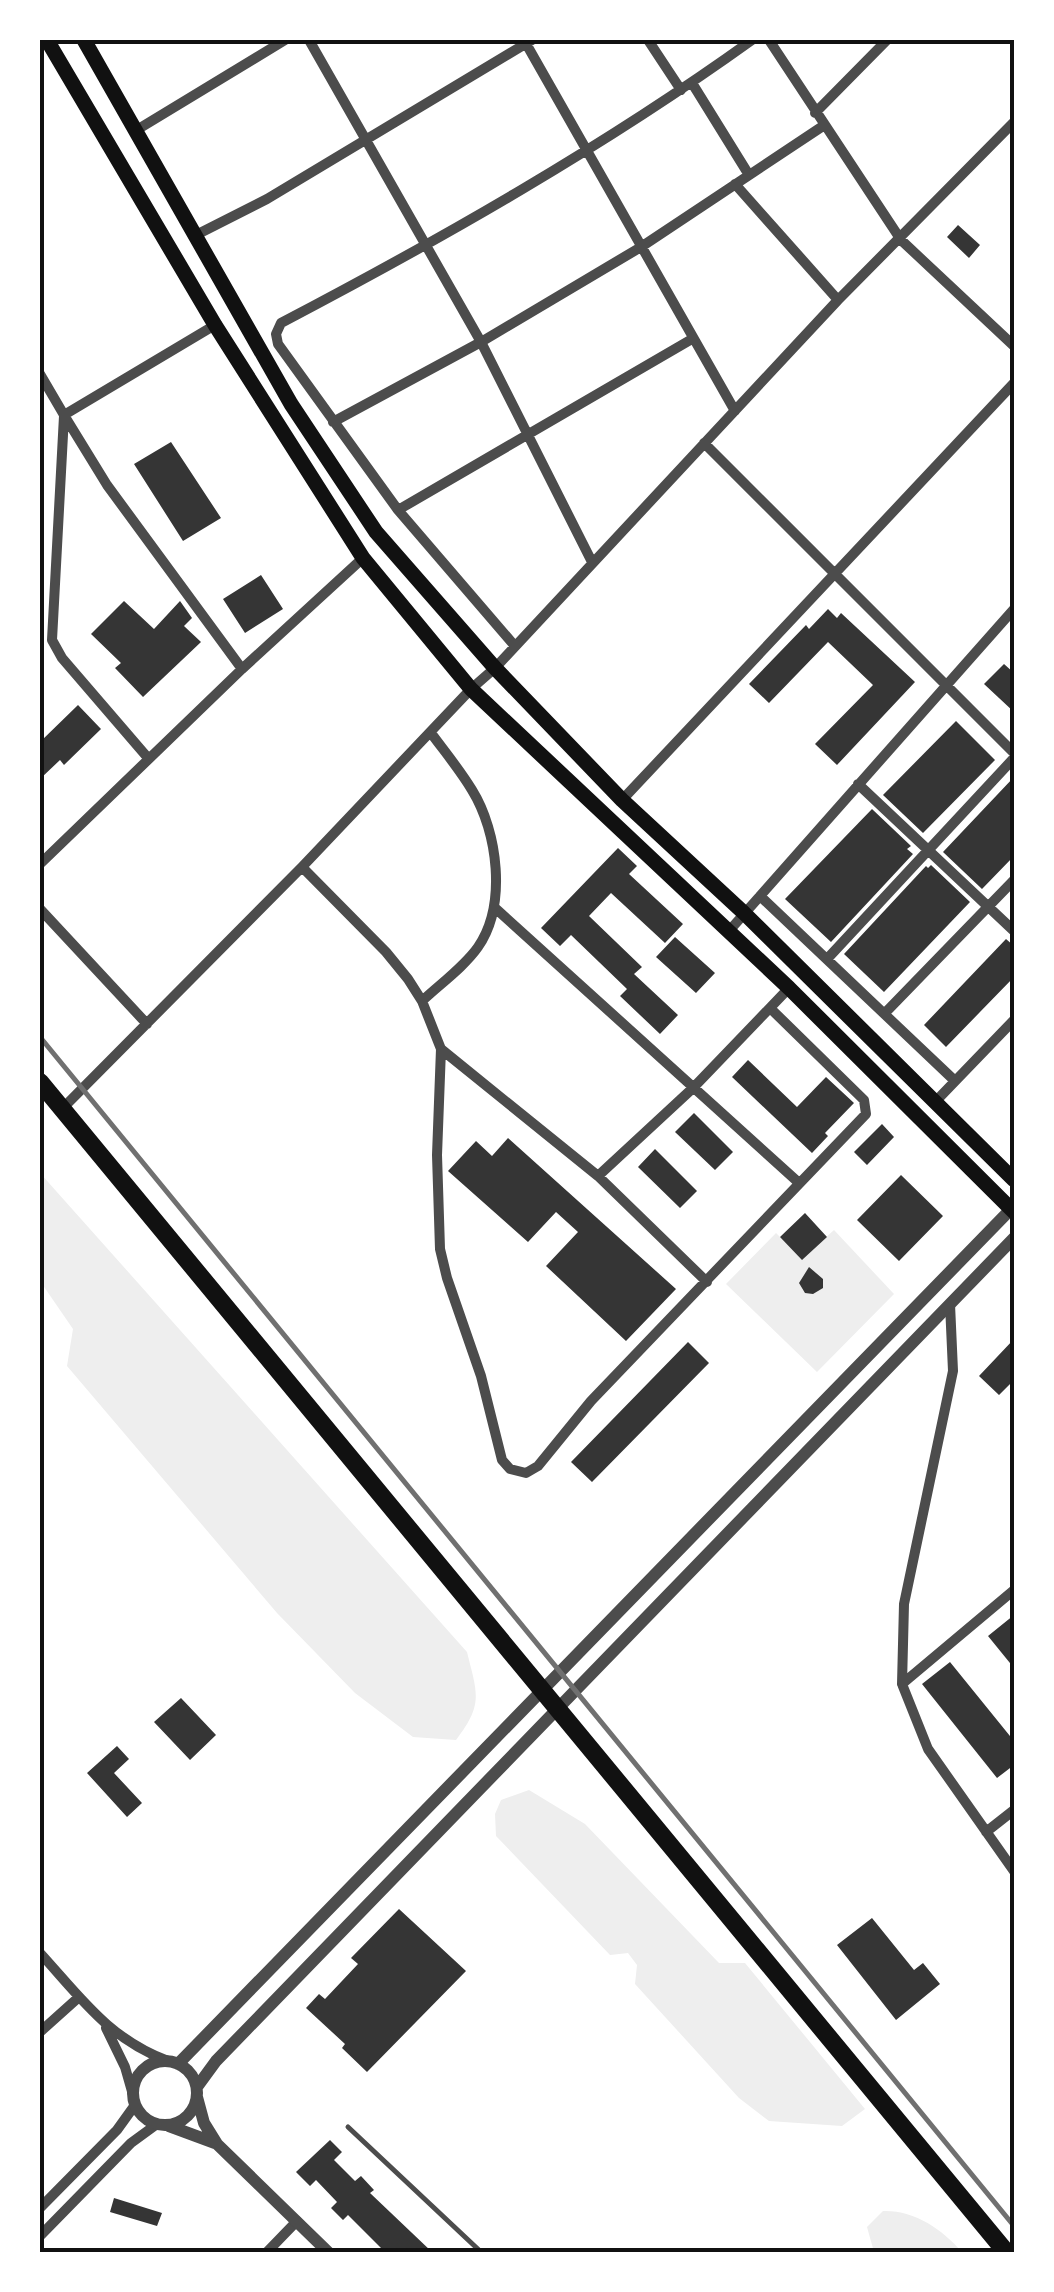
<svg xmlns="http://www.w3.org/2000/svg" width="1054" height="2292" font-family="'Fira Sans',sans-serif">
	<rect width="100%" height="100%" fill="#fff"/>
	<path fill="#eee" d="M40,1173L467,1652C477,1693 484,1704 456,1740L413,1737L355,1693L277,1613L67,1366L73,1329L40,1281Z
		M834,1230L894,1294L817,1372L726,1284L776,1233L802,1259Z
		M529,1790L585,1824L719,1963H745L865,2109L842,2126L769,2121L739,2098L635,1984L637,1965L628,1953L610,1955L496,1836L495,1814L501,1800Z
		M883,2211C914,2210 942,2229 962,2252H874L867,2227Z"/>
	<path fill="#353535" d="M958,225L980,245L969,258L947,237Z
		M171,442L221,518L183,541L134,464Z
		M261,575L283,609L245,633L223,599Z
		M124,601L154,629L180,601L192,618L184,626L201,642L143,697L115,668L121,663L91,634Z
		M828,609L837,618L841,613L915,682L837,765L815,744L873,685L828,642L769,703L749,684L806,625L809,629Z
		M1004,664L1014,673V712L984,684Z
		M78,705L101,729L64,765L60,760L40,779V742Z
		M956,721L995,760L923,833L883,795Z
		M1014,777V856L982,889L943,852Z
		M872,809L911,846L907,849L913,854L831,942L785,899Z
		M618,848L637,866L629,874L683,924L665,943L611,893L589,916L642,967L634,974L678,1015L660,1034L620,996L627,989L571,935L560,946L541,928Z
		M931,865L970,902L884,992L844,954L926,866L928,868Z
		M675,937L715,973L696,993L656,957Z
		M1006,939L1014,946V977L946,1047L924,1025Z
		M748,1060L797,1107L826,1077L854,1103L825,1133L828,1136L812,1153L732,1077Z
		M694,1113L733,1152L715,1170L675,1132Z
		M882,1124L894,1137L867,1165L854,1152Z
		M508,1138L676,1289L626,1341L546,1266L578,1232L556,1212L528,1242L448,1171L476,1141L492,1156Z
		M655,1149L697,1191L680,1208L638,1167Z
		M901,1175L943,1216L899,1261L857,1220Z
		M805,1213L827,1237L802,1260L780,1237Z
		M809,1267L823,1279V1288L813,1294L805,1293L799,1283Z
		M1014,1339V1380L999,1395L979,1376Z
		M688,1342L709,1363L592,1482L571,1462Z
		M1014,1615V1668L988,1636Z
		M950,1662L1014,1741V1765L997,1778L922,1684Z
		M181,1698L216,1735L190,1760L154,1722Z
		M117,1746L129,1759L114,1773L142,1803L127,1817L87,1773Z
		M399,1909L466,1971L367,2072L342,2048L345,2044L306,2008L319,1994L325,1999L358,1964L351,1958Z
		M872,1918L914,1970L923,1963L940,1984L896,2020L837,1945Z
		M330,2140L342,2152L334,2160L355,2181L361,2176L374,2190L370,2193L432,2252H385L348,2215L343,2220L331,2208L337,2202L316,2180L310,2186L296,2172Z
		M114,2198L162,2213L157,2226L110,2212Z"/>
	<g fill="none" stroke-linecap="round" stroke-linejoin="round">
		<path stroke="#4c4c4c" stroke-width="5" d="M348,2127L481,2252"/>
		<path stroke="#4c4c4c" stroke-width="10" d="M309,40L481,342L592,562
			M524,40L735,411
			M648,40L681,90
			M769,40L901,240L1014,346
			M692,83L749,175
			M815,113L887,40
			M135,131L285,40
			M735,184L838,300
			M196,235L267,199L532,40
			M40,374L64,415L215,325
			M64,415L107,485L242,669L363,558
			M64,416L52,640L62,658L148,758
			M333,422L481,342L641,247L823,126
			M704,443L1014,753
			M398,510L692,339
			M514,645L398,510L278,344L276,334L281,323C443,238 603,147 752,40
			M858,784L1014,931
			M622,800L1014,383
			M40,864L242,669
			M302,867L386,952L408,979L422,1001L441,1049L437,1155L440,1249L447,1278L481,1376L502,1460L510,1469L526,1473L538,1466L591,1401L866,1114L864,1100L770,1008
			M760,896L954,1080
			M494,907L798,1182
			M40,909L147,1024
			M729,931L1014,609
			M828,958L1014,758
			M422,1001C440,984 464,967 478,947C507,905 498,832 472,790C460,770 445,752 431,733
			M885,1013L1014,880
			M441,1049L598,1176L707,1282
			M935,1102L1014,1020
			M62,1109L302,867L471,689L495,668L838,300L1014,122
			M598,1176L693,1088L789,988
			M950,1304L953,1371L904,1604L902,1684L928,1749L1014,1871
			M902,1684L1014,1590
			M986,1832L1014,1810
			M40,1953C81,1998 109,2039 168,2061
			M106,2028L125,2067L133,2095
			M40,2032L79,1997
			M40,2208L117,2130L135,2105
			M40,2236L131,2143L157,2124
			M267,2252L297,2221"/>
		<path stroke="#4c4c4c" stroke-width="12" d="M133 2093a32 32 0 1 1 64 0a32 32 0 1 1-64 0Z
			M178,2064L1014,1206
			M197,2087L216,2061L1014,1238
			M197,2097L204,2123L217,2144L328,2252
			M169,2126L215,2143"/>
		<path stroke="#111" stroke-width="15" d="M47,40L215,325L363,558L471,689L789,988L1014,1212
			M84,40L291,404L376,532L495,668L622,800L744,913L1014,1180"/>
		<path stroke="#111" stroke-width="18" d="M40,1082L1006,2252"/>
		<path stroke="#707070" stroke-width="5" d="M40,1037L1014,2226"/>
	</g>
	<rect width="1054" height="2292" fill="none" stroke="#ffffff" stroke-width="85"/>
	<rect x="42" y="42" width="970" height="2208" fill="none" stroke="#111" stroke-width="4"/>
</svg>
